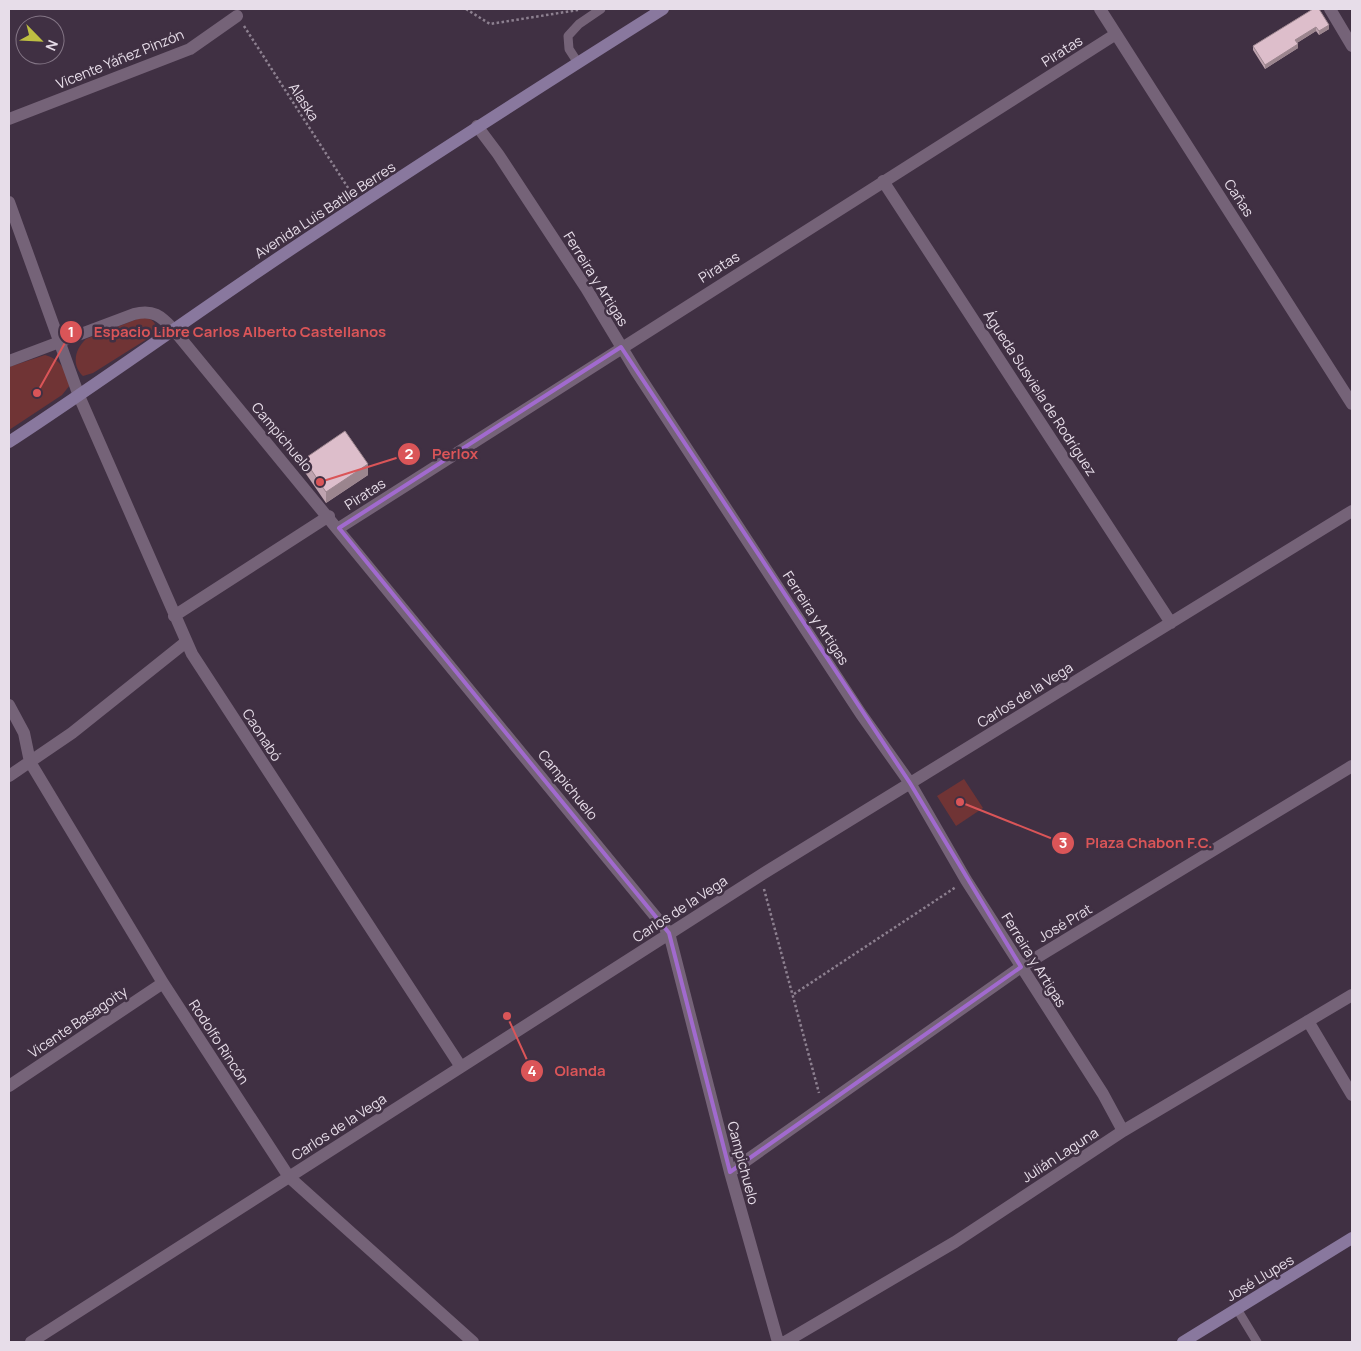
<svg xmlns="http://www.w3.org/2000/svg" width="1361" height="1351" font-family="Manrope,sans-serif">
	<rect width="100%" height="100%" fill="#403043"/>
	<path fill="#703435" d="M140,318C150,318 154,319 157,329L155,334L93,373L83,376C71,365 75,349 86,339Z
		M45,355C62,360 65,370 70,385L62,395L9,430V367Z
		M964,779L983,808L956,826L937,796Z"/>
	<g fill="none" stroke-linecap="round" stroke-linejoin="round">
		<path stroke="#8d8090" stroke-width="2.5" stroke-dasharray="2.5 2.5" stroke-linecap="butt" d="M466,9L490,24L578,10
			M244,26L352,194
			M764,889L819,1093
			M794,994L956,887"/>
		<path stroke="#756378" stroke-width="9" d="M578,63L569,49L568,36L579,24L601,9
			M1237,1309L1257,1342"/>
		<path stroke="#756378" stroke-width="12" d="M1100,9L1352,404
			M1330,9L1352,46
			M9,119L190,49L237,16
			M477,126L498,154L586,288L636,371L861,714L910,783L966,880L1103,1094L1123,1131
			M883,181L1171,623
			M9,202L79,396L192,654L461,1067
			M9,361L134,314C153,309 161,316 173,329L669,933L730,1172L778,1342
			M339,528L1116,34
			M174,616L329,516
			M9,705L24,733L30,762L163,983L289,1177L473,1342
			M9,776L72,733L186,642
			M1308,1021L1352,1095
			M9,1086L163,983
			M730,1172L1021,967L1352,766
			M31,1342L761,875L1352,511
			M785,1342L955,1242L1123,1131L1352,995"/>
		<path stroke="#89789e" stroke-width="12" d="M9,442C107,378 201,309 299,244C419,164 541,86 663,9
			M1183,1342L1352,1238"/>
	</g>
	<path fill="#bea3af" d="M1313,9L1329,29L1319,35L1316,31L1297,43L1298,48L1265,69L1253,50V46Z
		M304,459L368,475L326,503L304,471Z"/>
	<path fill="#9b858e" d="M1329,25V29L1319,35V31Z
		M1316,27V31L1295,44V40Z
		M1298,44V48L1265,69V65Z
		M368,464V475L326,503V492Z"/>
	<path fill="#ddbecb" stroke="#9b858e" d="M1313,9H1319L1329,25L1319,31L1316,27L1295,40L1298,44L1265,65L1253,46Z
		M345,431L368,464L326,492L304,459Z"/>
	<path fill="none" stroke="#a16ace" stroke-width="4" stroke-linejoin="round" d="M621,347L910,783L1021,967L730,1172L669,933L339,528Z"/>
	<g text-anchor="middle" stroke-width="5" stroke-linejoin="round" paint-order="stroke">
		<g font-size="14" fill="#e7dde9" stroke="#403043">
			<text transform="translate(1062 51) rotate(-32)" y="5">Piratas</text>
			<text transform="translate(120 59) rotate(-22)" y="5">Vicente Yáñez Pinzón</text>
			<text transform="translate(304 102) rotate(57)" y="5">Alaska</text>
			<text transform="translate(1239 198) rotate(57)" y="5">Cañas</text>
			<text transform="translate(325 210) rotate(-33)" y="5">Avenida Luis Batlle Berres</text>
			<text transform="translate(719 267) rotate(-32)" y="5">Piratas</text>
			<text transform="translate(596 279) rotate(58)" y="5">Ferreira y Artigas</text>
			<text transform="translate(1040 393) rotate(57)" y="5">Águeda Susviela de Rodríguez</text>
			<text transform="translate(282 437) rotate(50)" y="5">Campichuelo</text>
			<text transform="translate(365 494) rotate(-33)" y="5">Piratas</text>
			<text transform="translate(816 618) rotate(57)" y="5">Ferreira y Artigas</text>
			<text transform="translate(1025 695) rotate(-32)" y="5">Carlos de la Vega</text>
			<text transform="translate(262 735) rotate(57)" y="5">Caonabó</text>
			<text transform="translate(568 785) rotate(51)" y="5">Campichuelo</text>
			<text transform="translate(680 909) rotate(-33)" y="5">Carlos de la Vega</text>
			<text transform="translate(1065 923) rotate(-31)" y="5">José Prat</text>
			<text transform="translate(1034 960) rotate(58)" y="5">Ferreira y Artigas</text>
			<text transform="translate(78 1022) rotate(-34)" y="5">Vicente Basagoity</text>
			<text transform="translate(219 1042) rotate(57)" y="5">Rodolfo Rincón</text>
			<text transform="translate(339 1127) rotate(-33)" y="5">Carlos de la Vega</text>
			<text transform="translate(1060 1155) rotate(-33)" y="5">Julián Laguna</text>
			<text transform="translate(743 1163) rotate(75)" y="5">Campichuelo</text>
			<text transform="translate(1260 1278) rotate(-31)" y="5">José Llupes</text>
		</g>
	</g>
	<path fill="none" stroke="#da5558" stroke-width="2" d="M37 393L71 332M320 482L409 454M960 802L1063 843M507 1016L532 1071"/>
	<g fill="#da5558" stroke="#403043" stroke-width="2">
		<circle cx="37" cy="393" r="5"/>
		<circle cx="320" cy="482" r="5"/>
		<circle cx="960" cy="802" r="5"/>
		<circle cx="507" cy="1016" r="5"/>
		<circle cx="71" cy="332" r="12"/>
		<circle cx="409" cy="454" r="12"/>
		<circle cx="1063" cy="843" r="12"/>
		<circle cx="532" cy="1071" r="12"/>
	</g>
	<g font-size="15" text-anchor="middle" font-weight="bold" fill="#fff">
		<text x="71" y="337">1</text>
		<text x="409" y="459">2</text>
		<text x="1063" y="848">3</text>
		<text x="532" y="1076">4</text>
	</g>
	<g font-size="15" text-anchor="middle" font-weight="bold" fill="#da5558" stroke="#403043" stroke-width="5" stroke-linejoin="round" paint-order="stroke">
		<text x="240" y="337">Espacio Libre Carlos Alberto Castellanos</text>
		<text x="455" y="459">Perlox</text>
		<text x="1149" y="848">Plaza Chabon F.C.</text>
		<text x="580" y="1076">Olanda</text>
	</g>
	<rect width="1361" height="1351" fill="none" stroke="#e7dde9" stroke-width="20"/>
	<g transform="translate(40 40) rotate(114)"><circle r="24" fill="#403043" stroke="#837585"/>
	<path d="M0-4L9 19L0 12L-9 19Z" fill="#bebf42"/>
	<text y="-8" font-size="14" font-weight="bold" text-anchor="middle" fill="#e7dde9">N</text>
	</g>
</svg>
